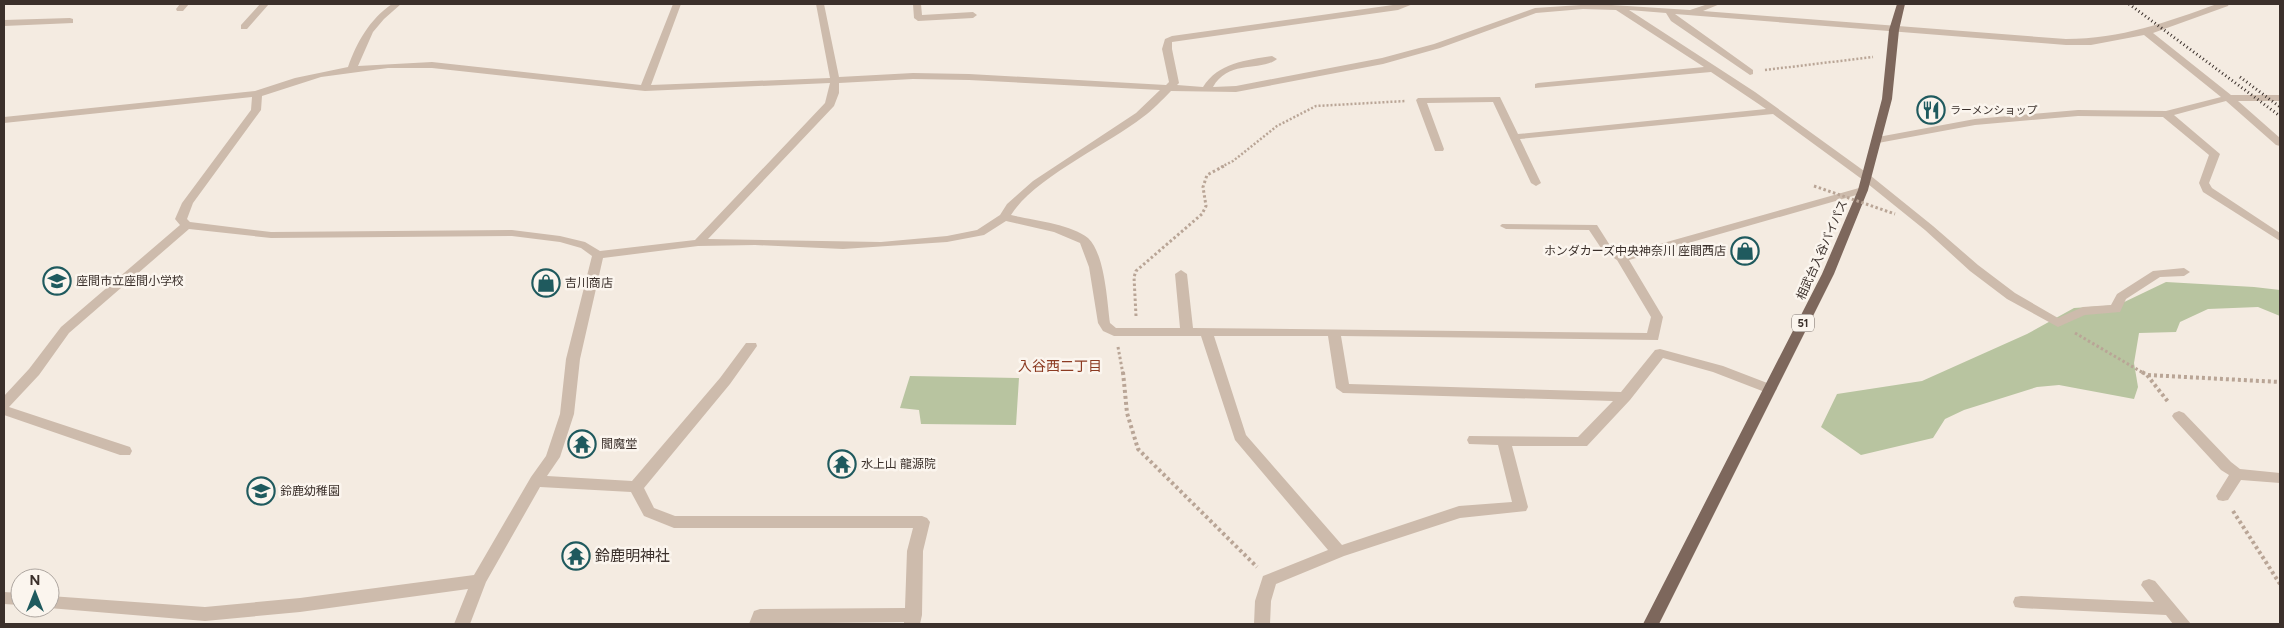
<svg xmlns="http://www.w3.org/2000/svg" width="2284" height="628" font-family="Figtree,'Noto Sans JP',sans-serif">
	<rect width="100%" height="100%" fill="#f4ebe1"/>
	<path fill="#b8c4a0" d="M2166,282L2254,287L2280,290V316L2258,307L2208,309L2180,322L2176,332L2139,333L2134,363L2138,387L2134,399L2059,385L2037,387L1964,410L1945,419L1933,438L1861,455L1821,427L1837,394L1922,381L2027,334L2074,308L2118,305Z
		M910,376L1019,378L1016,425L921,424L919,410L900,408Z"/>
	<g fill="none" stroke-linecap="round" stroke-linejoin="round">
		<path stroke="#b9a596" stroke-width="2.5" stroke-dasharray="2 2" stroke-linecap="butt" d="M1765,70L1873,57
			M1221,167L1233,161L1277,126L1316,106L1406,101"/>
		<path stroke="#b9a596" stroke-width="3" stroke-dasharray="2.5 2.5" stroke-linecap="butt" d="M1136,316L1134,277L1136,271L1202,214L1206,206L1203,187L1207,175L1224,166
			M2075,333L2145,374
			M1118,347L1123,374"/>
		<path stroke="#b9a596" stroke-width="4" stroke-dasharray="3 3" stroke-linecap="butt" d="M1123,372L1127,413L1138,449L1257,567
			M2142,372L2147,375L2169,403
			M2148,375L2280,382
			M2233,511L2280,584"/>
		<path fill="#cdbbac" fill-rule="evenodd" d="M180,4H189L183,11H177L176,9Z
			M260,4H269L247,29H241V25Z
			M392,4H401L384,19L373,32L358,66L432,62L641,85L673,4H681L651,85L830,78L816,4H824L839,77L913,73L969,74L1166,85L1169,82L1162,49L1165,39L1172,36L1400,4H1413L1398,10L1172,42V49L1179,83L1177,85L1203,87C1218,63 1246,60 1272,56L1277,59C1261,72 1229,59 1213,87L1236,86L1382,58L1434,44L1535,8L1596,4L1690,10L1708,4H1720L1703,11L2066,39C2121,39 2167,22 2217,4H2229L2228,6L2153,33L2231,95H2280V101H2238L2280,138V146L2276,145L2226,101L2174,115L2220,154L2209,183L2212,188L2280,233V241L2203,192L2199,183L2209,155L2163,117L2078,116L1975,125L1878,143L1873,140L1878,137L1975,119L2078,110L2166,111L2221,97L2144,35L2091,45H2066L1675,14L1753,70V74L1750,75L1671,21L1666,13L1629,10L1755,92L1871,176L1933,226L1978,265L2015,293L2058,318L2083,307L2111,305L2117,294L2153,271L2184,268L2190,272L2184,276L2160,277L2126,299L2120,312L2085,315L2058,327L2007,299L1970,271L1925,230L1863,180L1773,114L1520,139L1541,183L1536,186L1531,183L1493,102L1427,103L1444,149L1443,151H1435L1416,100L1418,98L1500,97L1518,134L1766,109L1711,72L1535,88V84L1538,83L1704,67L1616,10L1583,9L1536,13L1440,48L1383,64L1236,92L1171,91C1162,100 1153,110 1143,117C1107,145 1034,178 1011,215C1031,220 1072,224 1088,238C1105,254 1107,301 1110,323L1116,328H1180L1175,274L1181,270L1187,274L1193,328L1647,333L1651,317L1617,260L1603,251L1589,230L1506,229L1500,226L1502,224L1597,225L1611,247L1624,254L1859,188L1863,187L1868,190L1867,192L1629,260L1663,317L1658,340L1341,336L1349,384L1621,392L1655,350L1660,349L1723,366L1775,386L1777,389L1770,394L1713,372L1663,358L1630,400L1587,446H1512L1528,507L1526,511L1460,518L1344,556L1276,584L1271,601L1270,624H1254L1255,601L1263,576L1328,550L1235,440L1201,336H1114L1103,331L1098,323L1089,267L1080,243L1054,232L1006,221L984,235L947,242L843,249L755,245L698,246L603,258L580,359L574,414L560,457L547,476L632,481L720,378L746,343H756L757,346L730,384L644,488L654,508L675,516H922L927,518L930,522L923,551L922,615L920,624H904V622L749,624L754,611L760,609L905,608L907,551L913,528H674L644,516L631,492L540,487L486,582L470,624H454L468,589L300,612L205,621L49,608L50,596L205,607L300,598L474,575L531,477L546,456L560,414L566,359L592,256L581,248L560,242L512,236L271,238L189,229L69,333L39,375L9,407L130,447L132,451L130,455H120L4,415V396L29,369L61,327L180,225L175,219L182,203L251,110L252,97L4,123V117L255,91L295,78L348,67C357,42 369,20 392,4ZM388,68H432L645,91L830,83L825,103L695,240L600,251L585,242L560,236L512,230L271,232L190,222L187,219L193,203L261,110L262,96L321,77ZM913,79L969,80L1160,90L1136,113L1033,181L1007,204L1000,215L977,230L947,236L881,242L708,239L834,106L839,93V83ZM1214,336H1328L1336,388L1343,393L1613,401L1578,437L1469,436L1467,440L1469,444L1498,445L1512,502L1459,506L1342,545L1246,435Z
			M913,4H921L922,15L973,12L977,15L973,18L918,21L914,18Z
			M70,18L73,19V23L4,26V20Z
			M2179,411L2184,413L2231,462L2240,469L2280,473V483L2241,480L2228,500L2223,501L2218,500L2216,496L2229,475L2221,470L2174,419L2172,416L2174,413Z
			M2149,579L2155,581L2191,624H2173L2166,615L2021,608L2015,607L2013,602L2015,597L2021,596L2154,602L2141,585L2143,581Z
			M4,592L20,593V605L4,604Z"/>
		<path fill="#7d675c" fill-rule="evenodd" d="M1897,4H1905L1899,30L1892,99L1868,190L1834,274L1659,624H1643L1822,274L1858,190L1882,99L1889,30Z"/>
		<path stroke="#3b302b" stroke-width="3" stroke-dasharray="1 3" stroke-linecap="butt" d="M2129,4L2280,116
			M2240,77L2280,107"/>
		<path stroke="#b9a596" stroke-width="3" stroke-dasharray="2.5 2.5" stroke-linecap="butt" d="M1814,186L1895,214"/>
	</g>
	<defs>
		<g id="restaurant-ring" transform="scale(1.4375)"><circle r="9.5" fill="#fbf5ee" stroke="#1f5a5e" stroke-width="1.5"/><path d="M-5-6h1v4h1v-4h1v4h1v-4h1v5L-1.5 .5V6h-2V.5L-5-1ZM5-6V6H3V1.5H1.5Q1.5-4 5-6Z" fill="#1f5a5e"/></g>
		<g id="shop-ring" transform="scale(1.4375)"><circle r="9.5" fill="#fbf5ee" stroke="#1f5a5e" stroke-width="1.5"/><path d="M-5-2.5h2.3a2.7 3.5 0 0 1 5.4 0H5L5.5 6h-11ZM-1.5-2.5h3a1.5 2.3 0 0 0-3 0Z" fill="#1f5a5e"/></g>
		<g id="school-ring" transform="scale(1.4375)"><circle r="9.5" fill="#fbf5ee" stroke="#1f5a5e" stroke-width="1.5"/><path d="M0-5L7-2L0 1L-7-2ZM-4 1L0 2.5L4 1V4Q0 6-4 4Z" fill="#1f5a5e"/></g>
		<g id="temple-ring" transform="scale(1.4375)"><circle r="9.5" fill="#fbf5ee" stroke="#1f5a5e" stroke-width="1.5"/><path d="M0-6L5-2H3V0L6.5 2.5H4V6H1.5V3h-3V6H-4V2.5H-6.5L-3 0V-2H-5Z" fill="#1f5a5e"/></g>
	</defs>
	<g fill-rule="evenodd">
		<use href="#restaurant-ring" x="1931" y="110"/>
		<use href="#shop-ring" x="1745" y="251"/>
		<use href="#school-ring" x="57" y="281"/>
		<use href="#shop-ring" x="546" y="283"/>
		<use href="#temple-ring" x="582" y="444"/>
		<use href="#temple-ring" x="842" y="464"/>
		<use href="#school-ring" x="261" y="491"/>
		<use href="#temple-ring" x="576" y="556"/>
	</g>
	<g text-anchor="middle" stroke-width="5" stroke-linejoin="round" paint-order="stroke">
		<g font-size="11" fill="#3b302b" stroke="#fbf5ee" text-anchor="start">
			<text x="1950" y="114">ラーメンショップ</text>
		</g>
		<rect fill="#fbf5ee" stroke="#756b66" stroke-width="1" x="1792" y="314.5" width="22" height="17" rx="4"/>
		<g font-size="11" font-weight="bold" fill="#3b302b">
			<text x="1803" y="327">51</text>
		</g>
		<g font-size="12" fill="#3b302b" stroke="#fbf5ee">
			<text transform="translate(1822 250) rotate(-66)" y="4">相武台入谷バイパス</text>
		</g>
		<g font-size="12" fill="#3b302b" stroke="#fbf5ee" text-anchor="start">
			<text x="1726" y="255" text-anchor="end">ホンダカーズ中央神奈川 座間西店</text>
			<text x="76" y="285">座間市立座間小学校</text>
			<text x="565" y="287">吉川商店</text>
			<text x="601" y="448">閻魔堂</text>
			<text x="861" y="468">水上山 龍源院</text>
			<text x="280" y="495">鈴鹿幼稚園</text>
		</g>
		<g font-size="14" fill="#8c3b22" stroke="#fbf5ee">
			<text x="1060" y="371">入谷西二丁目</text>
		</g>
		<g font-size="15" fill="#3b302b" stroke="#fbf5ee" text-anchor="start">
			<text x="595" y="561">鈴鹿明神社</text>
		</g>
	</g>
	<rect width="2284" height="628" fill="none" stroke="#3b302b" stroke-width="10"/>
	<g transform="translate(35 593)"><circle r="24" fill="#fbf5ee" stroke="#aea6a0"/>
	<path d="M0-4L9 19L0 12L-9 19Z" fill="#1f5a5e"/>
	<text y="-8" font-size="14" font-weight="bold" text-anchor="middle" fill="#3b302b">N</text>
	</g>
</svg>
